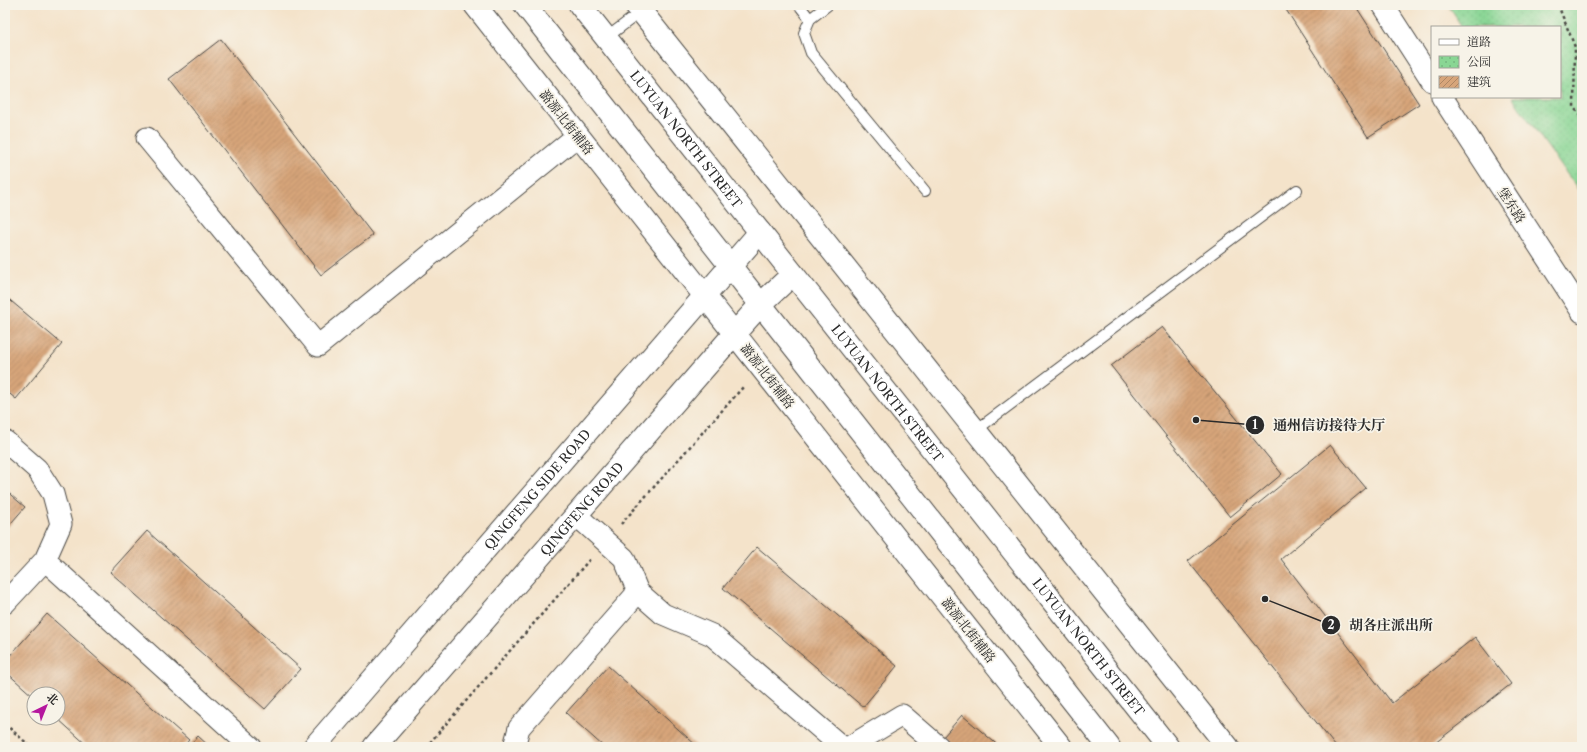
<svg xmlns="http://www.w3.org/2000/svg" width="1587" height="752" font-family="'Libre Caslon Text','Noto Serif SC',serif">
	<defs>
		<pattern id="park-dots" width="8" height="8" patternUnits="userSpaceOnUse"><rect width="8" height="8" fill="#89d694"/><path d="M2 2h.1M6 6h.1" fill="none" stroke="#76b880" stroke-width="1.8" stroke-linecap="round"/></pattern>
		<pattern id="building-hatch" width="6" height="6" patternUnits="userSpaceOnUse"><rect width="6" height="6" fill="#d7a57a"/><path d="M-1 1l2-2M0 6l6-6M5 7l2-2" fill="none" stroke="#af8764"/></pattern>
	</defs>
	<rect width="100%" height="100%" fill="#f7f3e8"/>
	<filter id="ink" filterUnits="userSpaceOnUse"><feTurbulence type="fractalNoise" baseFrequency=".025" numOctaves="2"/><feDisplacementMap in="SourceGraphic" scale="8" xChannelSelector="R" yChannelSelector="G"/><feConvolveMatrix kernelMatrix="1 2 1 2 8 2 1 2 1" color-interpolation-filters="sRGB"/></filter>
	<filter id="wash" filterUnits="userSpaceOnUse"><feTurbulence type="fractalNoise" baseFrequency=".012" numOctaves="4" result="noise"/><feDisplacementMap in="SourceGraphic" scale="16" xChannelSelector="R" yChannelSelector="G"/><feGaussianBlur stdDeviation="0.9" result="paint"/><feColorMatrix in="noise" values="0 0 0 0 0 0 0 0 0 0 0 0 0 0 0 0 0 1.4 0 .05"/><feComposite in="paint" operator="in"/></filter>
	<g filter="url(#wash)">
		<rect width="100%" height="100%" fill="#f4e3ca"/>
		<path fill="url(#park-dots)" stroke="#5a8060" d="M1448,5H1582V195L1512,97H1560V27H1462Z"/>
		<g id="blocks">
			<path fill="url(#building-hatch)" d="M1283,5H1355L1419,104L1368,137Z
				M221,39L373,235L321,275L169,79Z
				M5,296L62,344L16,399L5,390Z
				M1162,327L1282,474L1230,517L1111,366Z
				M1330,445L1366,488L1281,559L1392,703L1475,637L1511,684L1430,747H1336L1188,561Z
				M5,490L25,507L5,530Z
				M147,531L301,669L265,709L110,572Z
				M757,547L897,666L863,707L723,588Z
				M47,614L189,740L183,747H89L57,718L58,694H34V697L5,671V661Z
				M608,666L698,747H604L566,713Z
				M962,715L1000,747H955L943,737Z
				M198,736L210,747H188Z"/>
		</g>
	</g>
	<g filter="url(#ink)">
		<use href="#blocks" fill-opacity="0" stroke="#494743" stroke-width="1"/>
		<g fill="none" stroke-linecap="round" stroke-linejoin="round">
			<g stroke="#494743" stroke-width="12">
				<path id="service" d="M799,5L810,19
					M828,5L810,19L804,33L811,53L925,191
					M606,38L643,10
					M975,431L1297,190"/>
			</g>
			<g stroke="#494743" stroke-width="23">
				<path id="minor" d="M1383,5L1432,81
					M1442,97L1582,312
					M147,138L318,346L577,136
					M5,441L37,469L53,494L61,524L45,560L5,603
					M576,515L624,558L638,592L663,614L712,635L842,747
					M45,560L251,747
					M514,747L519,728L638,592
					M849,747L902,715L939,747"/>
			</g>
			<g stroke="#494743" stroke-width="24">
				<g id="tertiary">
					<path d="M475,5L1061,747"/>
					<path d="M636,5L1228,747"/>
					<path id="s1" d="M314,747L760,232"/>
					<path id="s2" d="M374,747L734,334L761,304L793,274"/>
				</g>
			</g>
			<g stroke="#494743" stroke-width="24">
				<g id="primary">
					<path d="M525,5L1109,747"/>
					<path id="s3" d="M580,5L1168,747"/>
				</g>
			</g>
			<path stroke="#494743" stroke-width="2.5" stroke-dasharray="3 3" stroke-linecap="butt" d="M1558,5L1575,47L1574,108L1582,117
				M621,524L744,386
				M5,724L31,747
				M426,747L590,559"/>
			<use href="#service" stroke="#fff" stroke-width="10"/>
			<use href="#minor" stroke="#fff" stroke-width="21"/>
			<use href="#tertiary" stroke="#fff" stroke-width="22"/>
			<use href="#primary" stroke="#fff" stroke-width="22"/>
		</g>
	</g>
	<g text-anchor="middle" stroke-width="3.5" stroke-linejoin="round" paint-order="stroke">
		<g font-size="13" fill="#2b2b2b" stroke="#f7f3e8">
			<text transform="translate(567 122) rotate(52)" y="5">潞源北街辅路</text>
			<text dy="5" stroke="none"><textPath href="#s3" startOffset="171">LUYUAN NORTH STREET</textPath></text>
			<text transform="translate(1512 205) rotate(57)" y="5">堡东路</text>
			<text transform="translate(768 376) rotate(52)" y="5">潞源北街辅路</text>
			<text dy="5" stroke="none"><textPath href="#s3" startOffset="495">LUYUAN NORTH STREET</textPath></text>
			<text dy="5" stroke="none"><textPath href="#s1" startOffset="341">QINGFENG SIDE ROAD</textPath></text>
			<text dy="5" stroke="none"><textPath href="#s2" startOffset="316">QINGFENG ROAD</textPath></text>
			<text transform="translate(969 630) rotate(52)" y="5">潞源北街辅路</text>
			<text dy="5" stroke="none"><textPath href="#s3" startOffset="819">LUYUAN NORTH STREET</textPath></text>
		</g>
	</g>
	<path fill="none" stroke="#2b2b2b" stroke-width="1.5" d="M1196 420L1255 425M1265 599L1331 625"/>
	<g fill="#2b2b2b" stroke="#f7f3e8" stroke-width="1.5">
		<circle cx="1196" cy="420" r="4"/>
		<circle cx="1265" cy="599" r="4"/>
		<circle cx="1255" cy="425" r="10"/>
		<circle cx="1331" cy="625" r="10"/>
	</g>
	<g font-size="12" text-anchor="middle" font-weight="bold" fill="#fff">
		<text x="1255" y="429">1</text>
		<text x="1331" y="629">2</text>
	</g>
	<g font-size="14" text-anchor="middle" font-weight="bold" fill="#2b2b2b" stroke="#f7f3e8" stroke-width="3.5" stroke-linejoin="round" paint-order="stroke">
		<text x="1329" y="430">通州信访接待大厅</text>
		<text x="1391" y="630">胡各庄派出所</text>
	</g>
	<rect width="1587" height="752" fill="none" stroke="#f7f3e8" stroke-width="20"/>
	<rect x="1431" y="26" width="130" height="72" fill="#f7f3e8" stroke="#a5a39c"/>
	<rect x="1439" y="39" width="20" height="6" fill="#ffffff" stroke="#a5a39c"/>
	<text x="1467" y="46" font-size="12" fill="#2b2b2b">道路</text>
	<rect x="1439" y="56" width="20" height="12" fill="url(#park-dots)" stroke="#a5a39c"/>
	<text x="1467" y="66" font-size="12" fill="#2b2b2b">公园</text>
	<rect x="1439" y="76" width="20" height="12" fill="url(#building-hatch)" stroke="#a5a39c"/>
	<text x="1467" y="86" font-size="12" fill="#2b2b2b">建筑</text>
	<g transform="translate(46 706) rotate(43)"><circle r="19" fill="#f7f3e8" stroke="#a5a39c"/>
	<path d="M0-3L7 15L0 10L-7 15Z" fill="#b5179e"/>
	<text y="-6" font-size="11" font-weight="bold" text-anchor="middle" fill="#2b2b2b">北</text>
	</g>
</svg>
